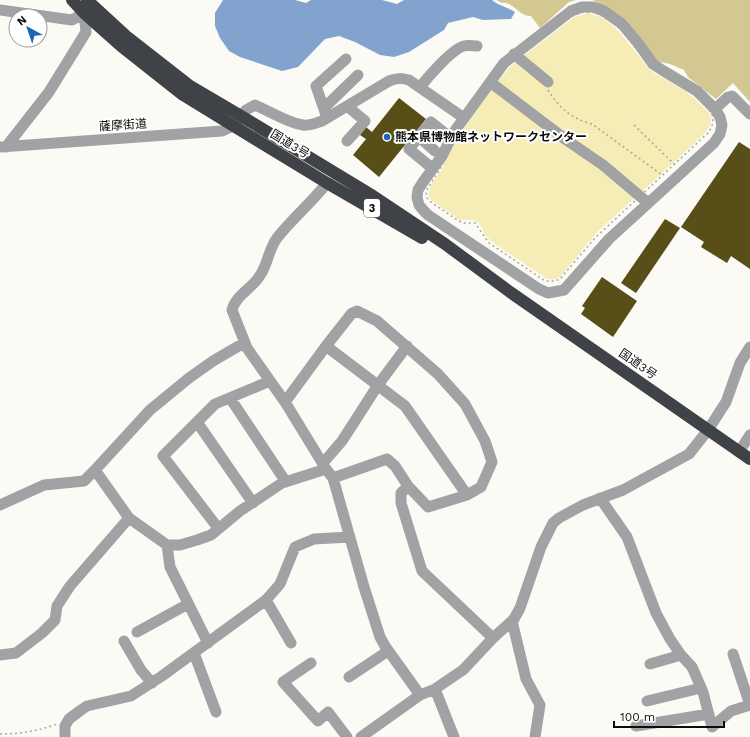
<svg xmlns="http://www.w3.org/2000/svg" width="750" height="737" font-family="'Work Sans','Noto Sans JP',sans-serif">
	<rect width="100%" height="100%" fill="#fbfaf4"/>
	<path fill="#f6ecb5" d="M588,13L603,18L612,25L620,33L645,64L654,73L684,90L697,101L709,113L711,119L710,125L705,133L671,165L597,232L561,276L555,279H547L491,241L486,236L479,223L473,220H460L432,201L429,197V192L431,185L442,169L445,161L457,139L492,88L512,65L573,18Z"/>
	<path fill="#d3c891" d="M497,0H576L569,2L540,28L531,16C521,16 517,8 509,4C504,2 501,4 497,0Z
		M593,0H750V102L733,83L716,99L688,77L684,70L670,64L656,61L601,5Z"/>
	<path fill="#81a3ce" d="M223,0H295L306,3L311,0H382L397,4L404,0H492C499,6 507,7 515,12L511,19L483,20L473,17L448,23L444,30L409,52L394,57L380,55L355,42L339,36L325,39L298,67L282,71L240,57L229,51L220,38L215,26V13Z"/>
	<path fill="#574e18" d="M399,98L426,119L379,177L353,155L366,139L360,135L366,127L372,132Z
		M739,142L750,149V269L731,256L727,263L701,247L704,242L681,227Z
		M665,219L680,228L636,293L621,283Z
		M602,277L637,301L613,337L581,314L585,308L582,306Z"/>
	<g fill="none" stroke-linecap="round" stroke-linejoin="round">
		<path stroke="#a6a5a1" stroke-width="1.5" stroke-dasharray="2 3" stroke-linecap="butt" d="M582,12H593L602,16L613,23L621,30L652,68L693,94L706,106L712,114L713,119L712,126L709,132L595,238L560,279L555,281H545L489,243L475,223H464L459,221L432,203L427,198L426,192L429,186L439,171L456,137L495,81L510,63L571,17Z
			M548,90C559,108 572,119 592,124L662,175
			M634,125L674,164
			M0,734C20,734 38,731 57,724"/>
		<path stroke="#a0a2a4" stroke-width="11" d="M582,7H593L604,11L622,24L638,43L653,64L662,70L697,91L715,109L720,117L722,125L720,134L714,143L609,239L564,290L548,293L539,289L428,215L423,210L419,205L417,197L418,190L423,182L442,156L454,132L504,63L571,11Z
			M0,10L72,20L84,13
			M514,54L548,82
			M490,82L565,139L603,165L648,203
			M420,87C428,77 452,49 464,46C468,45 473,46 477,46
			M347,106L365,121L347,141
			M324,108L358,75
			M715,109L728,97L732,96L750,114
			M327,118L316,86L346,59
			M419,137L435,151
			M0,147L222,131L233,126L246,110L255,105C269,111 288,123 303,125C310,126 316,123 322,121L389,81C397,78 401,78 409,80L464,118
			M6,147L49,92L86,32L84,13L87,9
			M432,168L409,149L431,122L446,134
			M327,183C312,202 293,218 277,238C268,250 268,265 259,277C251,289 236,295 232,310L247,348L285,402L326,469L333,478L364,587L380,637L385,646L420,695
			M326,346L405,406L467,495
			M230,398L286,482
			M285,402L326,346L352,313L357,311L377,321L438,374L465,404L485,441L492,462L481,487L467,495L428,507L408,486L401,493V503L422,571L493,638
			M197,422L253,503
			M739,452L750,435
			M323,463L342,441L378,385L407,346
			M95,470L129,518L167,545H180L197,540L211,535L240,511L282,483L326,469
			M333,478L387,459L395,466L408,486
			M600,498L627,537L656,613L670,639L681,655L692,667L703,692L712,727L731,711L750,705L733,654
			M0,505L44,485L84,481L95,470L150,410L189,378L213,361L242,344L247,348
			M218,528L163,456L215,404L270,381
			M167,545L170,567L208,643
			M266,600L291,643
			M512,621L526,679L540,705L535,737
			M137,632L188,604
			M124,641L141,670L152,683
			M194,653L216,712
			M0,655L16,653L42,633L55,620L57,606L70,586L129,518
			M311,663L283,682L318,721L328,712L347,737
			M650,664L681,655
			M349,677L388,651
			M435,689L454,737
			M647,701L701,688
			M636,726L709,714
			M65,737V726L69,719L81,710L87,706L131,696L162,676L266,600L280,584L295,547L314,539L350,537
			M361,737L420,695L435,689L451,678L463,670L493,638L514,619L520,608L541,547L553,523L559,518L583,505L623,490L689,454L708,430L726,402L740,363L750,347"/>
		<path stroke="#3f4246" stroke-width="12" d="M72,0L84,13L121,46L183,95L327,183L422,238
			M87,0L126,36L190,86L241,116L373,196L445,244L510,292L750,459"/>
	</g>
	<circle fill="#1c66b6" stroke="#fff" stroke-width="1.5" cx="387" cy="137" r="4"/>
	<g text-anchor="middle" stroke-width="4" stroke-linejoin="round" paint-order="stroke">
		<rect fill="#fff" stroke="#555554" stroke-width="1" x="364" y="199" width="16" height="18" rx="3"/>
		<g font-size="11" font-weight="bold" fill="#0c0c0a">
			<text x="372" y="212">3</text>
		</g>
		<g font-size="12" fill="#0c0c0a" stroke="#fff">
			<text transform="translate(123 125) rotate(-4)" y="4">薩摩街道</text>
			<text transform="translate(290 144) rotate(31)" y="4">国道3号</text>
			<text transform="translate(638 364) rotate(35)" y="4">国道3号</text>
		</g>
		<g font-size="12" font-weight="bold" fill="#0c0c0a" stroke="#fff" text-anchor="start">
			<text x="395" y="141">熊本県博物館ネットワークセンター</text>
		</g>
	</g>
	<g transform="translate(28 28) rotate(320)"><circle r="19" fill="#ffffff" stroke="#9e9e9d"/>
	<path d="M0-3L7 15L0 10L-7 15Z" fill="#1c66b6"/>
	<text y="-6" font-size="11" font-weight="bold" text-anchor="middle" fill="#0c0c0a">N</text>
	</g>
	<path d="M614 721v6h110v-6" fill="none" stroke="#0c0c0a" stroke-width="2"/>
	<text x="620" y="721" font-size="12" fill="#0c0c0a" stroke="#ffffff" stroke-width="3" paint-order="stroke">100 m</text>
</svg>
